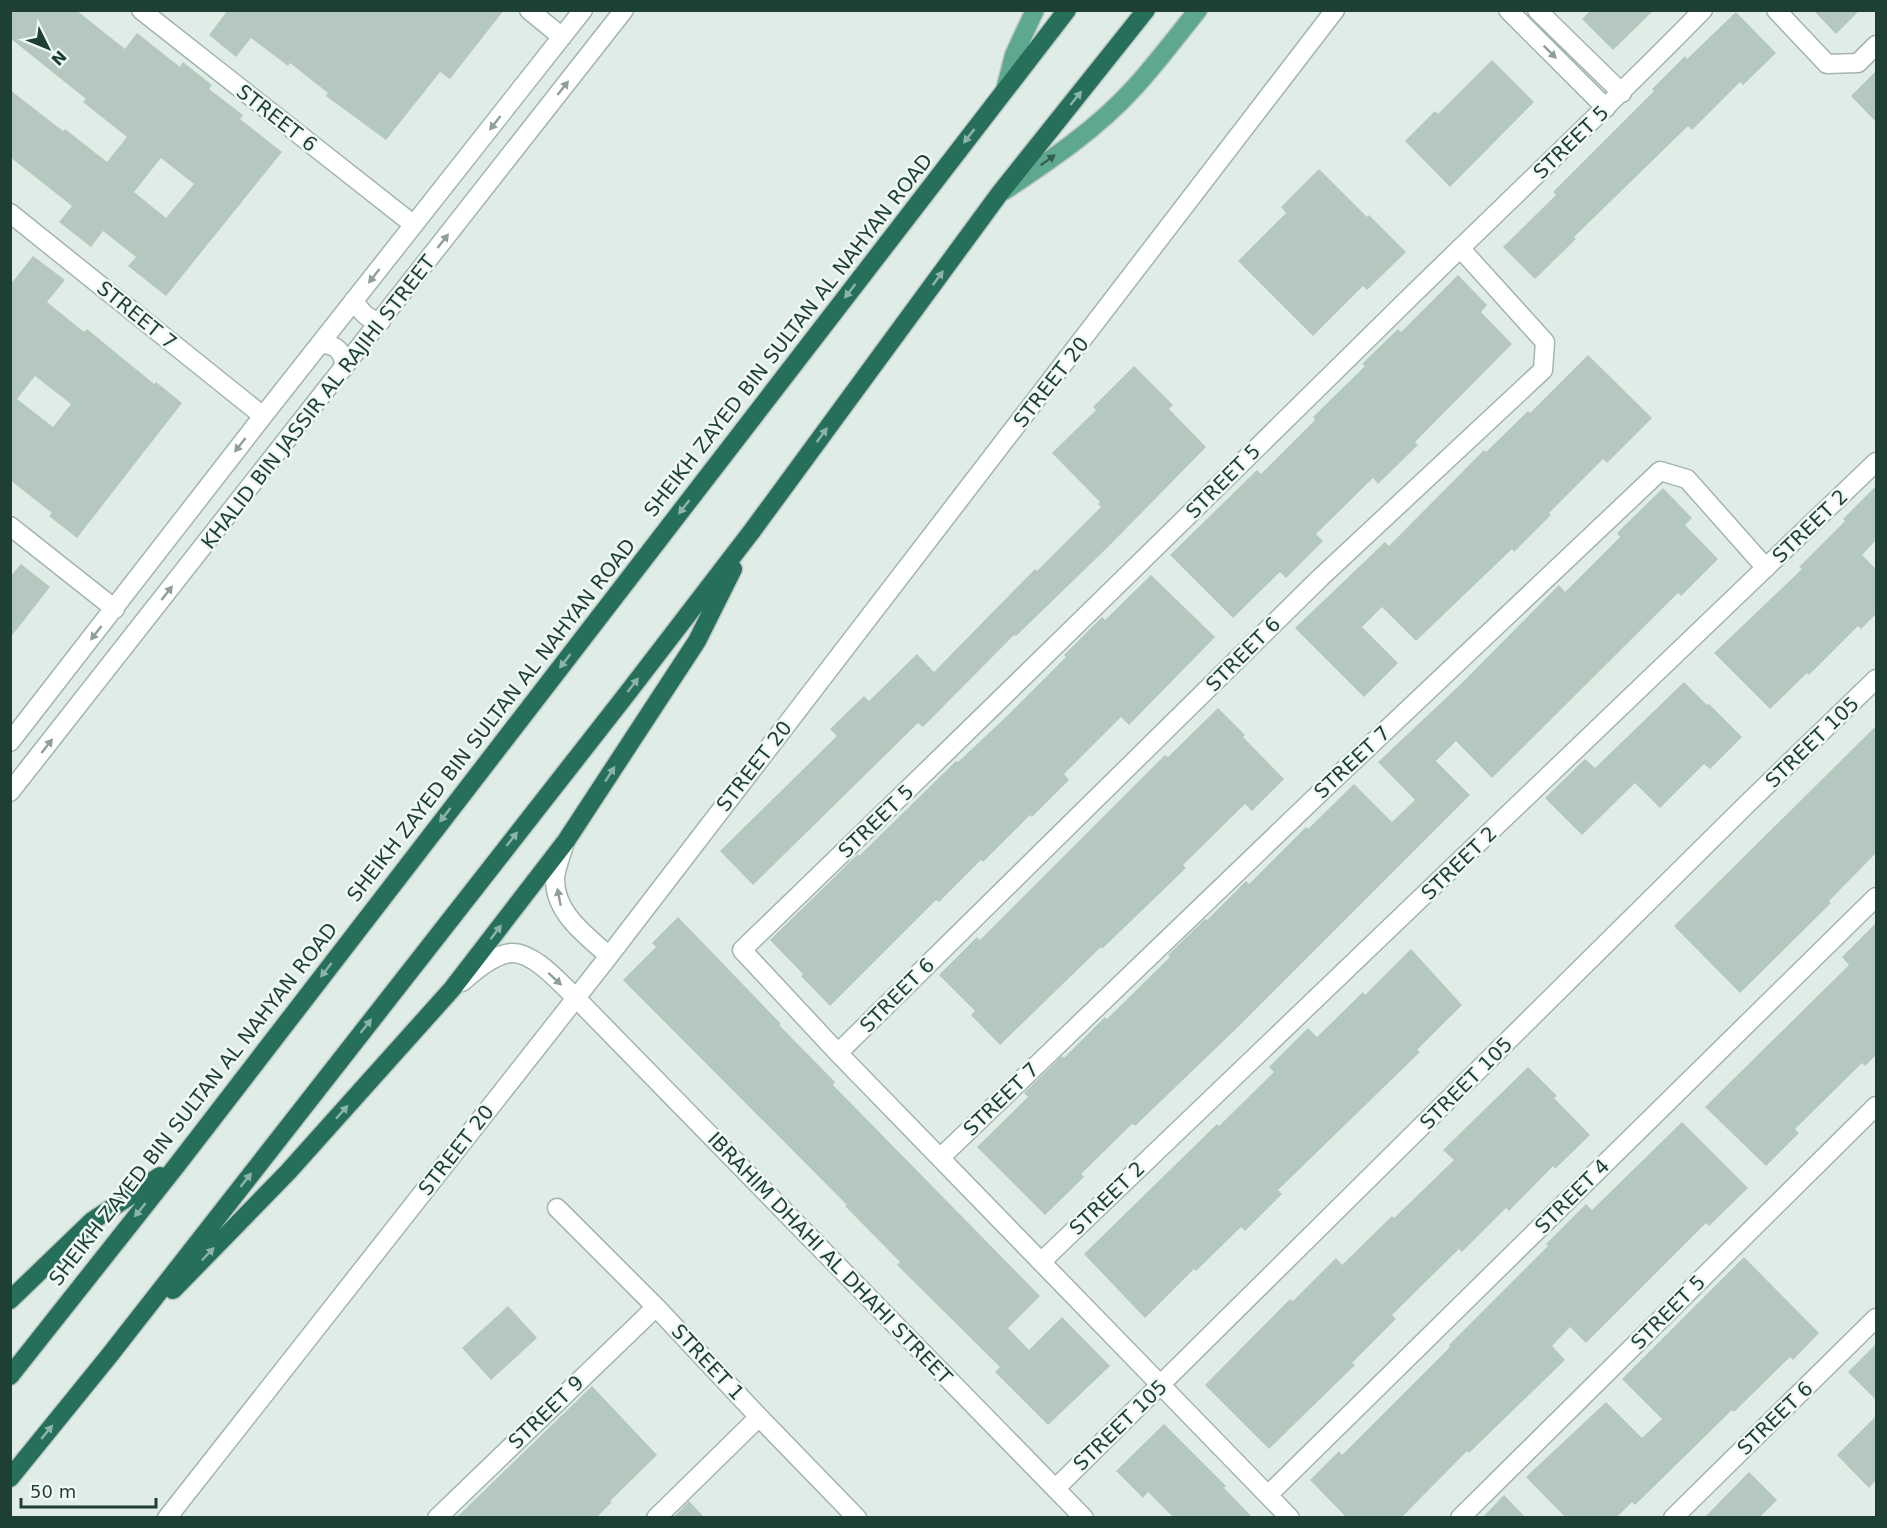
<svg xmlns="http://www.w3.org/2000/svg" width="1887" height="1528" font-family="'DejaVu Sans',sans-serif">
	<rect width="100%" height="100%" fill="#e0ede6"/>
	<path fill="#b5c8bf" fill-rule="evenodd" d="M10,10H76L125,49L137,33L180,67L183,62L212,85L209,89L243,115L240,119L282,152L166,296L128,266L136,257L103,231L91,247L59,222L72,206L10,157V90L63,131L65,129L107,162L127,137L83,102L86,99L10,38ZM161,158L194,184L166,218L134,192Z
		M228,10H504L450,79L440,72L386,140L326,96L328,93L290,63L288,66L251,38L236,57L209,35Z
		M1591,10H1654L1613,50L1582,19Z
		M1813,10H1860L1836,34Z
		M1736,12L1776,53L1743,85L1740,82L1692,130L1688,126L1574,237L1576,239L1535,279L1503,247L1556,195L1553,192L1654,91L1652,89L1685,56L1687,59Z
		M1492,60L1534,102L1450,187L1405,141L1435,111L1438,114Z
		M1876,71V122L1851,96Z
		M1319,169L1367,217L1369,215L1406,252L1367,290L1363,286L1313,336L1238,261L1286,213L1281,207Z
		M33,256L65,280L47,302L84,332L87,329L154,384L156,382L182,403L77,538L49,516L52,513L10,480V285ZM35,376L71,404L53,427L17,399Z
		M1458,275L1487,305L1481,312L1512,344L1415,442L1418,445L1378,484L1373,478L1316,534L1323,541L1286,578L1280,572L1233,618L1170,555L1257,470L1261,474L1315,420L1313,417L1365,366L1362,364L1398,329L1401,332Z
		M1588,355L1652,418L1607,463L1603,459L1549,513L1551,515L1514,552L1512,549L1416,641L1382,607L1362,627L1398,663L1364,697L1295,628L1385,542L1389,546L1484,450L1486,452L1528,411L1530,413Z
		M1134,366L1173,405L1169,409L1206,447L1107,548L1016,636L1014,635L923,727L918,723L753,885L720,851L837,736L830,729L864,696L869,701L917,654L934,672L1035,569L1037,571L1101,507L1098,504L1100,502L1052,453L1096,410L1093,407Z
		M1876,486V540L1862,555L1876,569V614L1861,629L1858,626L1809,675L1807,673L1770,709L1714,653L1802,569L1799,567L1845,521L1843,519Z
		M1663,488L1692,518L1685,525L1718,559L1681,596L1678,593L1492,778L1456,741L1436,761L1470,795L1237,1028L1135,1126L1132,1124L1081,1174L1084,1177L1045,1215L977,1147L1028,1097L1024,1093L1062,1056L1064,1058L1105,1017L1107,1019L1170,957L1168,955L1205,919L1207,920L1246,881L1249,884L1306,827L1308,829L1354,784L1392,822L1415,800L1378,762L1462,683L1559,585L1565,592L1620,537L1617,533Z
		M21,564L50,587L10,638V577Z
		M1151,575L1215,637L1129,725L1121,717L1064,774L1069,780L1032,817L1030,815L983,862L981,860L939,902L936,900L830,1006L801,976L803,974L770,940L858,854L859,856L956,761L958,762L1007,716L1066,657L1064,655L1102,617L1105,620Z
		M1684,682L1707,705L1709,704L1742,737L1710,769L1704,764L1660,808L1635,783L1582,835L1545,798L1585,759L1595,768Z
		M1218,708L1245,735L1243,737L1284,779L1252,811L1245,804L1183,865L1186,868L1102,949L1101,947L1000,1045L971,1015L975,1011L939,975L977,937L980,940L1165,755L1168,757Z
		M1876,726V853L1829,901L1831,903L1740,993L1674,926Z
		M678,917L781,1024L779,1025L835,1082L833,1085L1040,1296L1008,1328L1029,1350L1062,1317L1110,1366L1048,1425L995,1372L1000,1367L897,1265L900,1262L845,1206L847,1205L623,980L656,947L652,943Z
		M1876,923V1055L1865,1066L1862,1063L1795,1129L1799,1133L1766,1166L1705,1107L1849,965L1842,957Z
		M1411,949L1462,1005L1417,1050L1420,1052L1278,1190L1282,1194L1245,1231L1241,1227L1196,1271L1194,1269L1145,1318L1084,1254L1217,1124L1219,1126L1274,1072L1269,1067L1308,1028L1317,1037L1363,992L1365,995Z
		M1528,1067L1557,1096L1554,1098L1590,1135L1555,1169L1553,1166L1509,1211L1506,1208L1462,1252L1459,1249L1392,1315L1396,1319L1352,1363L1355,1365L1269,1449L1205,1385L1290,1299L1293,1301L1336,1258L1342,1265L1392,1216L1394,1218L1454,1160L1443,1150Z
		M1682,1122L1748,1188L1709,1226L1706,1223L1586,1343L1570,1327L1552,1346L1565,1360L1469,1453L1467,1451L1401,1518H1347L1310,1480L1339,1451L1342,1455L1450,1347L1449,1345L1548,1246L1546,1244L1586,1204L1592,1210Z
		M1744,1257L1819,1333L1793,1360L1790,1357L1734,1412L1732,1410L1635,1505L1632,1502L1616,1518H1566L1526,1477L1606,1402L1642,1438L1662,1419L1622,1379Z
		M508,1306L537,1338L491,1380L462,1348Z
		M1876,1344V1400L1848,1372Z
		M592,1386L657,1455L610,1501L612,1502L596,1518H456Z
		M1876,1416V1480L1869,1488L1837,1455Z
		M1164,1424L1226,1486L1224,1488L1253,1518H1174L1148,1492L1143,1498L1116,1471Z
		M1749,1472L1777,1500L1759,1518H1704Z
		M1504,1495L1526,1518H1482Z
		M689,1501L705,1518H673Z"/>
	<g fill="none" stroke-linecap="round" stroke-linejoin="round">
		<g stroke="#a2b5ad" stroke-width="21">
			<path id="minor" d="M141,10L414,225
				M529,10L562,37
				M1508,10L1606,108
				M1537,10L1622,93
				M1776,10L1827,64L1858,63L1876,45
				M10,213L263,416
				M354,300C361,312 367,320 381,321
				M320,344C337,344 344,352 344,368
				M10,526L115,609
				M10,742L263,416L583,10
				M10,792L624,10
				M565,842C562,853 556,867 555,878C554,913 586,935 609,956
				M462,982C475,971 493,955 511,953C533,951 561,984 576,998L1084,1518
				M838,1053L1320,578L1543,370L1545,342L1460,248
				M940,1158L1325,788L1660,471L1687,479L1766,568
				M557,1208L656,1307L759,1417L857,1518
				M1041,1262L1876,462
				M1056,1488L1746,805L1876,679
				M1268,1495L1876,897
				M167,1518L609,956L1335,10
				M437,1518L656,1307
				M656,1518L759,1417
				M1290,1518L838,1053L742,950C964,736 1184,520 1404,303C1503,206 1605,110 1703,10
				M1460,1518L1876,1106
				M1673,1518L1876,1318"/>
		</g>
		<g stroke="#c0c9c6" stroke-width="21">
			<path id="major" d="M1005,90L1014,55L1035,10
				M1004,191C1049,161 1097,129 1134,88C1156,64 1177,36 1198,10"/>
		</g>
		<g stroke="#c0c9c6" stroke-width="21">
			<path id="highway" d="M173,1290L288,1172L452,989L566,841L697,641L733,569
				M10,1300L92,1221L160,1176
				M10,1376L177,1165L1067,10
				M10,1478L109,1356L626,695L752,531L1000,193L1146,10"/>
		</g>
		<use href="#minor" stroke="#fff" stroke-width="18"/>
		<use href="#major" stroke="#5fa890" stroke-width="18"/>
		<use href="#highway" stroke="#266f5b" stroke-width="18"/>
	</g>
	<defs><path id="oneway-solid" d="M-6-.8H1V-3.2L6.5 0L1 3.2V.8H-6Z" transform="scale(1.5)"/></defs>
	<g fill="#8e9f9a">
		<use href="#oneway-solid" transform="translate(1550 52) rotate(45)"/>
		<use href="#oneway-solid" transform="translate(563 88) rotate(-52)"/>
		<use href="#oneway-solid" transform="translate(495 123) rotate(128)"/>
		<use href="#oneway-solid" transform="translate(443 241) rotate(-52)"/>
		<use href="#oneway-solid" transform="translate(374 276) rotate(128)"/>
		<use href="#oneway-solid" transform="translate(240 445) rotate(128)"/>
		<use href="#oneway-solid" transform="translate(167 593) rotate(-52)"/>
		<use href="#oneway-solid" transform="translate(96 633) rotate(128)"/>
		<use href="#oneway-solid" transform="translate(47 746) rotate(-52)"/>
		<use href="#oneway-solid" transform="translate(559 897) rotate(-101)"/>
		<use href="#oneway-solid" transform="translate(555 979) rotate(43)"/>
	</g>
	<g fill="#8cb4a8">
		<use href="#oneway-solid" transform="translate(1076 98) rotate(-51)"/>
		<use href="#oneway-solid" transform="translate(969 136) rotate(128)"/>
		<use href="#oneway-solid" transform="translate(938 278) rotate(-54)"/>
		<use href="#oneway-solid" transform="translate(850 291) rotate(128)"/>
		<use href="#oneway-solid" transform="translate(822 435) rotate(-54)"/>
		<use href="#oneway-solid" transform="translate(684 507) rotate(128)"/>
		<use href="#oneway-solid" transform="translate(565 661) rotate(128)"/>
		<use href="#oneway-solid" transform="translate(633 685) rotate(-52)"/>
		<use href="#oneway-solid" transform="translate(610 774) rotate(-57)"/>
		<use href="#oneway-solid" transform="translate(445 815) rotate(128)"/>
		<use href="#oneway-solid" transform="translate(512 839) rotate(-52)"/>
		<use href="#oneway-solid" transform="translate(496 932) rotate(-53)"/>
		<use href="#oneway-solid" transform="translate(326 970) rotate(128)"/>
		<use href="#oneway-solid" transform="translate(366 1026) rotate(-52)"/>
		<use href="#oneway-solid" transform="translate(342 1112) rotate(-48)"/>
		<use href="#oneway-solid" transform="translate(246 1180) rotate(-52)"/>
		<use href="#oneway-solid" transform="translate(140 1210) rotate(129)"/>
		<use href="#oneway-solid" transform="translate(208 1254) rotate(-46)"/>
		<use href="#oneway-solid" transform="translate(47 1432) rotate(-51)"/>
	</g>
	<use fill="#325e50" href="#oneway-solid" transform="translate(1048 160) rotate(-36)"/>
	<g text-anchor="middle" stroke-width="5" stroke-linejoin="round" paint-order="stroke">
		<g font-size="20" fill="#1e3f34" stroke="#f1f9f4">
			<text transform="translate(277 118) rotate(38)" y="7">STREET 6</text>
			<text transform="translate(1571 142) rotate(-44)" y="7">STREET 5</text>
			<text transform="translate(137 315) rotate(39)" y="7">STREET 7</text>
			<text transform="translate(788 335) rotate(-52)" y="7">SHEIKH ZAYED BIN SULTAN AL NAHYAN ROAD</text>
			<text transform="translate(1051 382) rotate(-52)" y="7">STREET 20</text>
			<text transform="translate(318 402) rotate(-52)" y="7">KHALID BIN JASSIR AL RAJIHI STREET</text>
			<text transform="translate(1223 481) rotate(-45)" y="7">STREET 5</text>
			<text transform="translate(1810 526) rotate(-44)" y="7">STREET 2</text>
			<text transform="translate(1243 654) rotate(-45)" y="7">STREET 6</text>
			<text transform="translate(491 720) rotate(-52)" y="7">SHEIKH ZAYED BIN SULTAN AL NAHYAN ROAD</text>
			<text transform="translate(1812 742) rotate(-44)" y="7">STREET 105</text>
			<text transform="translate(1352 762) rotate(-43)" y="7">STREET 7</text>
			<text transform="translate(754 766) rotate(-52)" y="7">STREET 20</text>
			<text transform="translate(876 821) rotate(-44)" y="7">STREET 5</text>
			<text transform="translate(1459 863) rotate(-44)" y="7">STREET 2</text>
			<text transform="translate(897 995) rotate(-45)" y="7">STREET 6</text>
			<text transform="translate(1466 1083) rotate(-45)" y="7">STREET 105</text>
			<text transform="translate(1001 1099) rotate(-44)" y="7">STREET 7</text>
			<text transform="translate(193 1104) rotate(-52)" y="7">SHEIKH ZAYED BIN SULTAN AL NAHYAN ROAD</text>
			<text transform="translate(456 1150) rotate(-52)" y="7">STREET 20</text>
			<text transform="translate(1572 1196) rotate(-45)" y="7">STREET 4</text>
			<text transform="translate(1107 1198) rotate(-44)" y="7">STREET 2</text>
			<text transform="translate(830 1258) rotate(46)" y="7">IBRAHIM DHAHI AL DHAHI STREET</text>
			<text transform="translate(1668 1312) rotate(-45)" y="7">STREET 5</text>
			<text transform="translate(708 1362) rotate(47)" y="7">STREET 1</text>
			<text transform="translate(546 1412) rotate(-44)" y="7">STREET 9</text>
			<text transform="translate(1775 1418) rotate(-44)" y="7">STREET 6</text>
			<text transform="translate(1120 1425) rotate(-44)" y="7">STREET 105</text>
		</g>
	</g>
	<rect width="1887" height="1528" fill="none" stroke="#1e3f34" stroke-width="24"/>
	<g transform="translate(48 48) rotate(133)" stroke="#f1f9f4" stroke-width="4.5" paint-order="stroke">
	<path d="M0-4.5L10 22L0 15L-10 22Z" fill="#1e3f34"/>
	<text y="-9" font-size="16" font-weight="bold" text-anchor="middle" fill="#1e3f34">N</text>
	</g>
	<path d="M21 1498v9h135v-9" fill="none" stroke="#1e3f34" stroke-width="3"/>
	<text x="30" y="1498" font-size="18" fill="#1e3f34" stroke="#f1f9f4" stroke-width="4.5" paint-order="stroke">50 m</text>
</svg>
